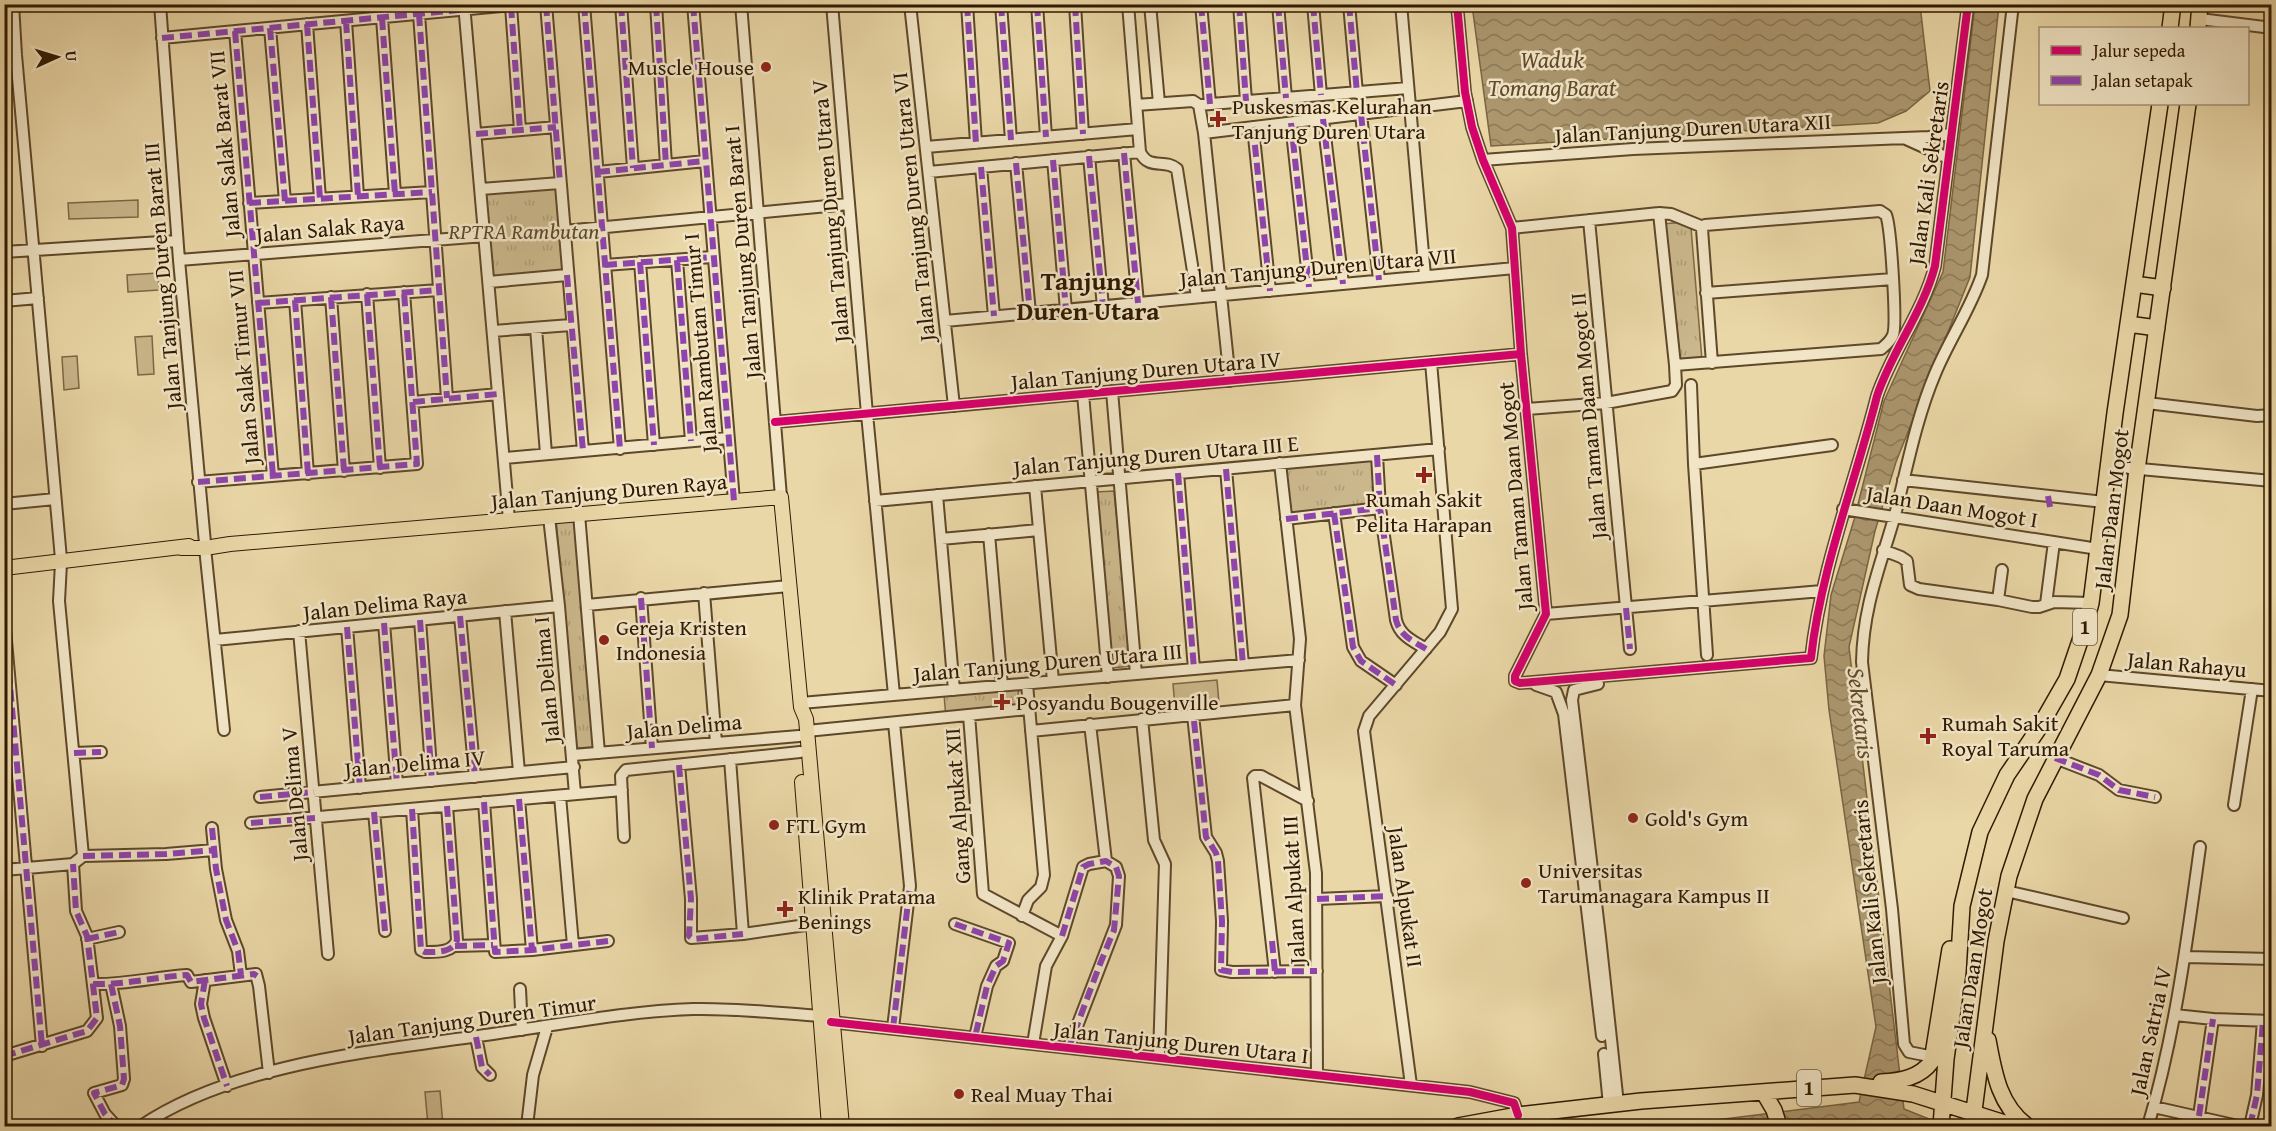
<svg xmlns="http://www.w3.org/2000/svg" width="2276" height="1131" font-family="'Gentium Book Plus',serif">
	<defs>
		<pattern id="park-tufts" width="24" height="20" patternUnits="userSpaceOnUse" patternTransform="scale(1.5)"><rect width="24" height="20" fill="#cab78b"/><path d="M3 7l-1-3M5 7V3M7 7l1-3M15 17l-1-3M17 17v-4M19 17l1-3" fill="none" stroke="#ae9d76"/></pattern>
		<pattern id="water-waves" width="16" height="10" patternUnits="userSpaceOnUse" patternTransform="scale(1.5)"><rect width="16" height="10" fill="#ab966e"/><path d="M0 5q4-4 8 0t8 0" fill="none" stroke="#8c7a58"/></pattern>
	</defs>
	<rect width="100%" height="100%" fill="#ead7a7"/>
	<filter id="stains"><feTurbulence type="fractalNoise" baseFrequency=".00333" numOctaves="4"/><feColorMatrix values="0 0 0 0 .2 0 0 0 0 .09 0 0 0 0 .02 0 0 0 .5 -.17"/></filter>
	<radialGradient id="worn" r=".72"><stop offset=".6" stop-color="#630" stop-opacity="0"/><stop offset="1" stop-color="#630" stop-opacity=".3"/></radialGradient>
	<path fill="#cab78b" stroke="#7d6846" stroke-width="1.5" d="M138,200V217L69,219L68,203Z
		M158,273L159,290L128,292L127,275Z
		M152,336L154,374L138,375L135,337Z
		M77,356L79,388L64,390L62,357Z
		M1217,680L1219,703L1175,707L1173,684Z
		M440,1091L443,1126H428L425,1092Z"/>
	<path fill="url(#park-tufts)" stroke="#7d6846" stroke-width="1.5" d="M557,186L563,271L492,276L486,191Z
		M1686,222L1691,228L1702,360L1671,362L1662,224Z
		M1375,459L1378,503L1291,514L1286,466Z
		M1114,491L1131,666L1112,668L1095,492Z
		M574,518L594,747L577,748L556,519Z
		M1018,689L1020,713L946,719L944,694Z"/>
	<path fill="url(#water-waves)" stroke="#7a6442" stroke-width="1.5" d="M1472,5H1920L1930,91L1906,111L1878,123L1491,146Z
		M1975,5H1999L1970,277L1896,462L1875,531L1849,647L1904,1109L1929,1119L1963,1126H1668L1859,1102L1876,1027L1829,710L1824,656L1831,595L1854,520L1884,401L1943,272Z"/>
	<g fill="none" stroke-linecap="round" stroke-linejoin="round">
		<g stroke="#5e482a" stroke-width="14">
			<path id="minor" d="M13,4L16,55L61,559
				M160,4L179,260L205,543
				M464,4L509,520
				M546,4L583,451
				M584,4L620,449
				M621,4L633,168
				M656,4L666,165
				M693,4L734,501
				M741,4L781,497
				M832,4L867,414L894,695
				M910,4L954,406
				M967,4L976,143
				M1001,4L1011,140
				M1037,4L1046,137
				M1075,4L1083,134
				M1128,4L1140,152C1149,171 1165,158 1177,169L1197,297
				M1150,4L1159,103
				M1201,4L1210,104
				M1239,4L1246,101
				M1278,4L1286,98
				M1313,4L1321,95
				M1349,4L1357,93
				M1401,4L1425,276
				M1457,4L1465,92L1472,127L1483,160L1512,228L1521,354L1546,614L1515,676V681L1520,683L1811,658C1821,568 1855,483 1877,396C1892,351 1923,312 1935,266L1968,4
				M511,6L520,130
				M419,14L447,398
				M382,18L395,194
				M2200,19L2272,28
				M346,21L358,196
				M307,24L320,199
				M270,28L285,201
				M235,31L273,476
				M162,38L523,4
				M1136,105L1193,101L1199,105L1408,88
				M1199,105L1204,133L1230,381
				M1361,114L1379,280
				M1323,119L1343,284
				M1291,123L1309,287
				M1253,127L1270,291
				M1204,133L1467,101
				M476,134L556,127
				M1906,139L1948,158
				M926,147L1138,129
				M1124,153L1138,303
				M1089,156L1103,307
				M1053,160L1066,310
				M1483,160L1633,149L1929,137L1951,134
				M1016,163L1030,313
				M981,167L994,316
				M598,172L705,161
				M929,172L1140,152
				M481,189L560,183
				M249,203L432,192
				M1589,220L1630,649
				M1512,228L1659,213L1671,214L1703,227
				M564,231L849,204
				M4,252L177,241
				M179,260L485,236
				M677,260L691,441
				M640,262L654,445
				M605,265L712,257
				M489,282L567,275
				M1706,293L1893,279
				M367,294L380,468
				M331,297L344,471
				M295,300L308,474
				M4,301L38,298
				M258,303L439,290
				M945,321L1515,268
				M536,328L546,454
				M493,331L571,325
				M1675,365L1881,349C1886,345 1891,341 1893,335C1897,325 1891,227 1886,215L1880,211L1705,225L1702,229L1712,363
				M1691,385L1694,464L1707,655
				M1112,391L1136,674
				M1083,394L1108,677
				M413,402L498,394
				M2147,403L2257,416L2272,415
				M1527,409L1606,403L1672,391L1676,385L1675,365L1659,213
				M775,422L1521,354
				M1377,455L1380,508L1396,620C1400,636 1413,641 1426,649
				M505,458L728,438
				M1280,463L1300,639L1295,705L1316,873L1317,1074
				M1694,464L1832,445
				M2129,468L2272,481
				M1226,469L1243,665
				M1178,473L1194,669
				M1903,480L2104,502
				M198,482L417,464L404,292
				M1035,486L1053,681
				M937,495L954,690
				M875,501L1439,449
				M4,504L55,499
				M1843,509L2098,549
				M1334,513L1353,647L1361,661L1396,685
				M579,514L599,753
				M549,517L559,606L575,794
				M1286,519L1380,508
				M989,534L1002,686
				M941,539L1039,530
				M205,548L224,730
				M1883,550L1901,557L1907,561L1910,585L1919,589L1998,600L2032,607H2039L2054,602L2091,603
				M61,563L59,601L83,856L73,864
				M704,593L716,743
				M641,598L652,748
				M1998,600L2002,570
				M2046,604L2054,542
				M587,605L789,586
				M505,611L519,772
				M1546,614L1822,591
				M460,616L475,777
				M4,618L42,1046
				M420,620L432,781
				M384,623L397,784
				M347,627L360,788
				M299,631L328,954
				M215,640L559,606
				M2099,675L2272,691
				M1598,684L1574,690L1572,700L1600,937L1618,1104
				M1536,685L1556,692L1564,714L1602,1036
				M801,703L1299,660
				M969,715L983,894L1062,936
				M1193,715L1206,837L1216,853L1218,861L1222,921L1221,970L1232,972L1317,971
				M1142,719L1154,840L1165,864L1159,1057
				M1090,724L1106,861
				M807,731L1029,709
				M1031,731L1295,705
				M74,753L101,752
				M573,755L799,736
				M2055,758L2099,775L2119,790L2155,797
				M730,759L743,934
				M679,765L691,899V938L743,934L813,924
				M560,796L573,945
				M260,797L574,767
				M519,799L532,950
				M484,802L495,952L532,950L608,941
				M2234,805L2252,689
				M412,809L421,950L425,952C436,952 453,953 457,940L447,806
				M374,812L385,931
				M251,823L622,790
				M212,828L216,869L226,920L238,951L241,975
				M624,837L621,776L626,770L800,752
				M83,856L166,854L214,850
				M4,870L73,864
				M2006,891L2123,918
				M1317,899L1387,896
				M1022,916L1028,900L1041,887L1044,875L1027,684
				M955,924L1009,943L1003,961L996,966L987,986L975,1037
				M87,939L119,932
				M455,946L493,945
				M2186,957L2272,959
				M1275,972L1253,778L1255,776H1261L1308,801
				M205,980L201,1004L204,1018L227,1086
				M93,984C123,985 156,977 187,975L191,982L256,974L259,986L269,1073
				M111,984L120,1026L124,1079L122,1085L94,1093L105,1114L116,1126
				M520,989L522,1030
				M2175,1015L2213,1019L2272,1021
				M831,1022L1470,1092L1514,1103L1518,1115
				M893,1028L910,886L894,723
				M476,1037L482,1067L490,1075
				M1033,1044L1046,966L1062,936L1083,867L1089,864L1106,861
				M1069,1047L1116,925L1119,876L1116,867L1106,861
				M1604,1054L1609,1105
				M4,1056L87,1031L97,1018L87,936L76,911L73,864
				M1934,1057L1909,1052L1904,1044L1892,909L1862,662C1863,607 1880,567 1895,515C1907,468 1916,419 1935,374C1949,340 1970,310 1982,275L2013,4
				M1411,1085L1364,731L1369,716L1440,632L1452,609L1431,362
				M2154,1107L2238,1126
				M2199,1116L2213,1019
				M141,1126C237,1061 386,1050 499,1033C562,1024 630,1011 693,1009C735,1008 778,1013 820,1016
				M527,1126L533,1075L547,1027
				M2148,1126C2175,1035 2187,941 2200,847
				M2250,1126L2257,1095L2263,1021"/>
		</g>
		<g stroke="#301900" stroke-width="16">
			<path id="major" d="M181,548H205L230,544L781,497L801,707L806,719L842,1126
				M4,568L189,546
				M802,782L829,1126"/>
		</g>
		<g stroke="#301900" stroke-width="18">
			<path id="highway" d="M2170,28L2173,4
				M2198,28L2200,4
				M2134,284L2163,288
				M2128,324L2157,328
				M1988,1040C1994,1073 1999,1105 2027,1126
				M1881,1082C1900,1081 1920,1078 1932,1061L1950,949
				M1764,1093L1774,1110L1779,1126
				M1458,1126L1518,1115L1641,1101L1855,1085L1913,1094L2014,1126
				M1941,1126L1946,1059L1958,972L1962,906L1980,832L2007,775L2039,728L2067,679L2084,629L2091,603L2115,413L2160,104
				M1972,1126L1996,941L2009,876L2035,799L2099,675L2120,615L2136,477L2188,104"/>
		</g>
		<use href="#minor" stroke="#f1e5c6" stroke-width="10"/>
		<use href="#major" stroke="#ead7a7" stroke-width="14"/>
		<use href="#highway" stroke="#ead7a7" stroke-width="15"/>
		<path stroke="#8e44ad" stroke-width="6" stroke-dasharray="12 6" stroke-linecap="butt" d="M546,4L560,183
			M584,4L620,449
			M621,4L633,168
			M656,4L666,165
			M693,4L734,501
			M967,4L976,143
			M1001,4L1011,140
			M1037,4L1046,137
			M1075,4L1083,134
			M1201,4L1210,104
			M1239,4L1246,101
			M1278,4L1286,98
			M1313,4L1321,95
			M1349,4L1357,93
			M511,6L520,130
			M419,14L447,398
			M382,18L395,194
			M346,21L358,196
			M307,24L320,199
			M270,28L285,201
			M235,31L273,476
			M162,38L523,4
			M1361,114L1379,280
			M1323,119L1343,284
			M1291,123L1309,287
			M1253,127L1270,291
			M476,134L556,127
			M1124,153L1138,303
			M1089,156L1103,307
			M1053,160L1066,310
			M1016,163L1030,313
			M981,167L994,316
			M598,172L705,161
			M249,203L432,192
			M677,260L691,441
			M640,262L654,445
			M605,265L712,257
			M567,275L583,451
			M367,294L380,468
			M331,297L344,471
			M295,300L308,474
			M258,303L439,290
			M413,402L498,394
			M1377,455L1380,508L1396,620C1400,636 1413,641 1426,649
			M1226,469L1243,665
			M1178,473L1194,669
			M198,482L417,464L404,292
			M2048,496L2050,507
			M1334,513L1353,647L1361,661L1396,685
			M1286,519L1380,508
			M641,598L652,748
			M1626,608L1630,649
			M460,616L475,777
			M4,618L42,1046
			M420,620L432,781
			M384,623L397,784
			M347,627L360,788
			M1194,721L1206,837L1216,853L1218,861L1222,921L1221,970L1232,972L1317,971
			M74,753L101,752
			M2055,758L2099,775L2119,790L2155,797
			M679,765L691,899L689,936L693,939L743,934
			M260,797L314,792
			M519,799L532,950
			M484,802L495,952L532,950L608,941
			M412,809L421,950L425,952C436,952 453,953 457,940L447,806
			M374,812L385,931
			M251,823L315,818
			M212,828L216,869L226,920L238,951L241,975
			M83,856L166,854L214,850
			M1317,899L1387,896
			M955,924L1009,943L1003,961L996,966L987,986L975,1037
			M1062,936L1083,867L1089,864L1106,861L1116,867L1119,876L1114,930L1100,964L1069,1047
			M87,939L119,932
			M1272,941L1275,972
			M455,946L493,945
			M205,980L201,1004L204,1018L227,1086
			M93,984C123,985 156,977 187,975L191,982L254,974L257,976
			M111,984L120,1026L124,1079L122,1085L94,1093L105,1114L116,1126
			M893,1028L910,886
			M476,1037L482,1067L490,1075
			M4,1056L87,1031L97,1018L87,936L76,911L73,864
			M2199,1116L2213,1019
			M2250,1126L2257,1095L2263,1021"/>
		<g stroke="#f1e5c6" stroke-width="11">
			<path id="cycleway" d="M1457,4L1465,92L1472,127L1483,160L1512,228L1521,354L1546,614L1515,676V681L1520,683L1811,658C1821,568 1855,483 1877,396C1892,351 1923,312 1935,266L1968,4
				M775,422L1521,354
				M831,1022L1470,1092L1514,1103L1518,1115"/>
		</g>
		<use href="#cycleway" stroke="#d6006c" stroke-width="8"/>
	</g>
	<g fill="#8f2418" stroke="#f1e5c6" stroke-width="2">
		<circle cx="766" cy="67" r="6"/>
		<path d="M1215 110h6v6h6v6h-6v6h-6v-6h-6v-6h6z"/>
		<path d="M1421 466h6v6h6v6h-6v6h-6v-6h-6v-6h6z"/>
		<circle cx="604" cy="640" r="6"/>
		<path d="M999 693h6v6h6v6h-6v6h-6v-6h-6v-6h6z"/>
		<path d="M1925 727h6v6h6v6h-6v6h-6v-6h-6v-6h6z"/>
		<circle cx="1633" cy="818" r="6"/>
		<circle cx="774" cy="825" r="6"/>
		<circle cx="1526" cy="883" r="6"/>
		<path d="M782 900h6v6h6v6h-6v6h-6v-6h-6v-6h6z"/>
		<circle cx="959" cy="1094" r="6"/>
	</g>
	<g text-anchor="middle" stroke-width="5" stroke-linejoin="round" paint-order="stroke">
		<g fill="#f1e5c6" stroke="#6a563b" stroke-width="1.5">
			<rect x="2073" y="609" width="24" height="36" rx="4.5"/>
			<rect x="1797" y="1070" width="24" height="36" rx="4.5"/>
		</g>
		<g font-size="21" font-weight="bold" fill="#301900">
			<text x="2085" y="634">1</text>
			<text x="1809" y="1095">1</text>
		</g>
		<g font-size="22" fill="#301900" stroke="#f1e5c6" text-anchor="start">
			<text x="754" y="75" text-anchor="end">Muscle House</text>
			<text x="1232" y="114">Puskesmas Kelurahan<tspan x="1232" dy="25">Tanjung Duren Utara</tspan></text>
			<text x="1424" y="507" text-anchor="middle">Rumah Sakit<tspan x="1424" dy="25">Pelita Harapan</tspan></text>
			<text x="616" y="635">Gereja Kristen<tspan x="616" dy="25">Indonesia</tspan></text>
			<text x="1016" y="710">Posyandu Bougenville</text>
			<text x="1942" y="731">Rumah Sakit<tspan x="1942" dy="25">Royal Taruma</tspan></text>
			<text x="1645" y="826">Gold's Gym</text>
			<text x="786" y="833">FTL Gym</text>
			<text x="1538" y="878">Universitas<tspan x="1538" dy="25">Tarumanagara Kampus II</tspan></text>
			<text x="798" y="904">Klinik Pratama<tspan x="798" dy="25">Benings</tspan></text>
			<text x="971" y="1102">Real Muay Thai</text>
		</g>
		<g font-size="22" fill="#301900" stroke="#f1e5c6">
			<text transform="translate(1693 128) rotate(-3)" y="8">Jalan Tanjung Duren Utara XII</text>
			<text transform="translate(224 144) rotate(-95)" y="8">Jalan Salak Barat VII</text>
			<text transform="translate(1928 173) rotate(-82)" y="8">Jalan Kali Sekretaris</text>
			<text transform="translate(913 207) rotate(-96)" y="8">Jalan Tanjung Duren Utara VI</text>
			<text transform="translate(830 211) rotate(-95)" y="8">Jalan Tanjung Duren Utara V</text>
			<text transform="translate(330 228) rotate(-5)" y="8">Jalan Salak Raya</text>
			<text transform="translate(742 252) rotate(-95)" y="8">Jalan Tanjung Duren Barat I</text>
			<text transform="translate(1318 267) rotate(-5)" y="8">Jalan Tanjung Duren Utara VII</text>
			<text transform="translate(162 276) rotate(-95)" y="8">Jalan Tanjung Duren Barat III</text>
			<text transform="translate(700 343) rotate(-95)" y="8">Jalan Rambutan Timur I</text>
			<text transform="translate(243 367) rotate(-95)" y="8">Jalan Salak Timur VII</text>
			<text transform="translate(1146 370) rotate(-5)" y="8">Jalan Tanjung Duren Utara IV</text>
			<text transform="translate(1588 416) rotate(-95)" y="8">Jalan Taman Daan Mogot II</text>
			<text transform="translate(1156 455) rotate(-5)" y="8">Jalan Tanjung Duren Utara III E</text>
			<text transform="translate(609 491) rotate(-5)" y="8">Jalan Tanjung Duren Raya</text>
			<text transform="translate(1515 496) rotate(-95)" y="8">Jalan Taman Daan Mogot</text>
			<text transform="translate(1952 506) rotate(9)" y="8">Jalan Daan Mogot I</text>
			<text transform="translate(2111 509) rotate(-83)" y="8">Jalan Daan Mogot</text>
			<text transform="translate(385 604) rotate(-6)" y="8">Jalan Delima Raya</text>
			<text transform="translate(1048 662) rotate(-5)" y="8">Jalan Tanjung Duren Utara III</text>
			<text transform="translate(2187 664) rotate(5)" y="8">Jalan Rahayu</text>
			<text transform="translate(546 680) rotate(-95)" y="8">Jalan Delima I</text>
			<text transform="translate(684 726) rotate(-5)" y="8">Jalan Delima</text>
			<text transform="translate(415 763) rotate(-5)" y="8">Jalan Delima IV</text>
			<text transform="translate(294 794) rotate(-95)" y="8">Jalan Delima V</text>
			<text transform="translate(957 806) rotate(-94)" y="8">Gang Alpukat XII</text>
			<text transform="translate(1293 890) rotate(-93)" y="8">Jalan Alpukat III</text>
			<text transform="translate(1869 892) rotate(-96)" y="8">Jalan Kali Sekretaris</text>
			<text transform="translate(1406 897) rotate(82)" y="8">Jalan Alpukat II</text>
			<text transform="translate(1972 968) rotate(-81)" y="8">Jalan Daan Mogot</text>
			<text transform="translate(472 1019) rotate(-8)" y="8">Jalan Tanjung Duren Timur</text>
			<text transform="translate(2150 1031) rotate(-78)" y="8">Jalan Satria IV</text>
			<text transform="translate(1181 1042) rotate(6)" y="8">Jalan Tanjung Duren Utara I</text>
		</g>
		<g font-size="22" font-style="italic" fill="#5e482a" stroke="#f1e5c6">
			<text x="524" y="239">RPTRA Rambutan</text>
		</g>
		<g font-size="24" font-style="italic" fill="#614b2c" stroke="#f1e5c6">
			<text x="1552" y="68">Waduk<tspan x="1552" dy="28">Tomang Barat</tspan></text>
			<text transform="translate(1861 713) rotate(83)" y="8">Sekretaris</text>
		</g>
		<g font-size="26" font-weight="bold" fill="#301900" stroke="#f1e5c6">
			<text x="1088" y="290">Tanjung<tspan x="1088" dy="30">Duren Utara</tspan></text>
		</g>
	</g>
	<rect width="2276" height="1131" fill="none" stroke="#ead7a7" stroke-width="24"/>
	<rect x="6" y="6" width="2264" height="1119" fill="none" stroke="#301900" stroke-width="3"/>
	<rect x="12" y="12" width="2252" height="1107" fill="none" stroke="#301900" stroke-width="1.5"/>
	<rect x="2039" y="27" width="210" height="78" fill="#f1e5c6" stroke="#a49377" stroke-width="1.5"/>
	<rect x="2051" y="46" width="30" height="9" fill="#d6006c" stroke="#a49377" stroke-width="1.5"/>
	<text x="2093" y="57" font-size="18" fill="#301900">Jalur sepeda</text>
	<rect x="2051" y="76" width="30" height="9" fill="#8e44ad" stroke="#a49377" stroke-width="1.5"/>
	<text x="2093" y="87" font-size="18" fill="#301900">Jalan setapak</text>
	<g transform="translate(57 57) rotate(86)" stroke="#f1e5c6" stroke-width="4.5" paint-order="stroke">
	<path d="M0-4.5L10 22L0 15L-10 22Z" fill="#301900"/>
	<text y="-9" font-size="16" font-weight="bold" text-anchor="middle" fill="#301900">U</text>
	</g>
	<rect width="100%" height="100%" filter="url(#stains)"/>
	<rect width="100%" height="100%" fill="url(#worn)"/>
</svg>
